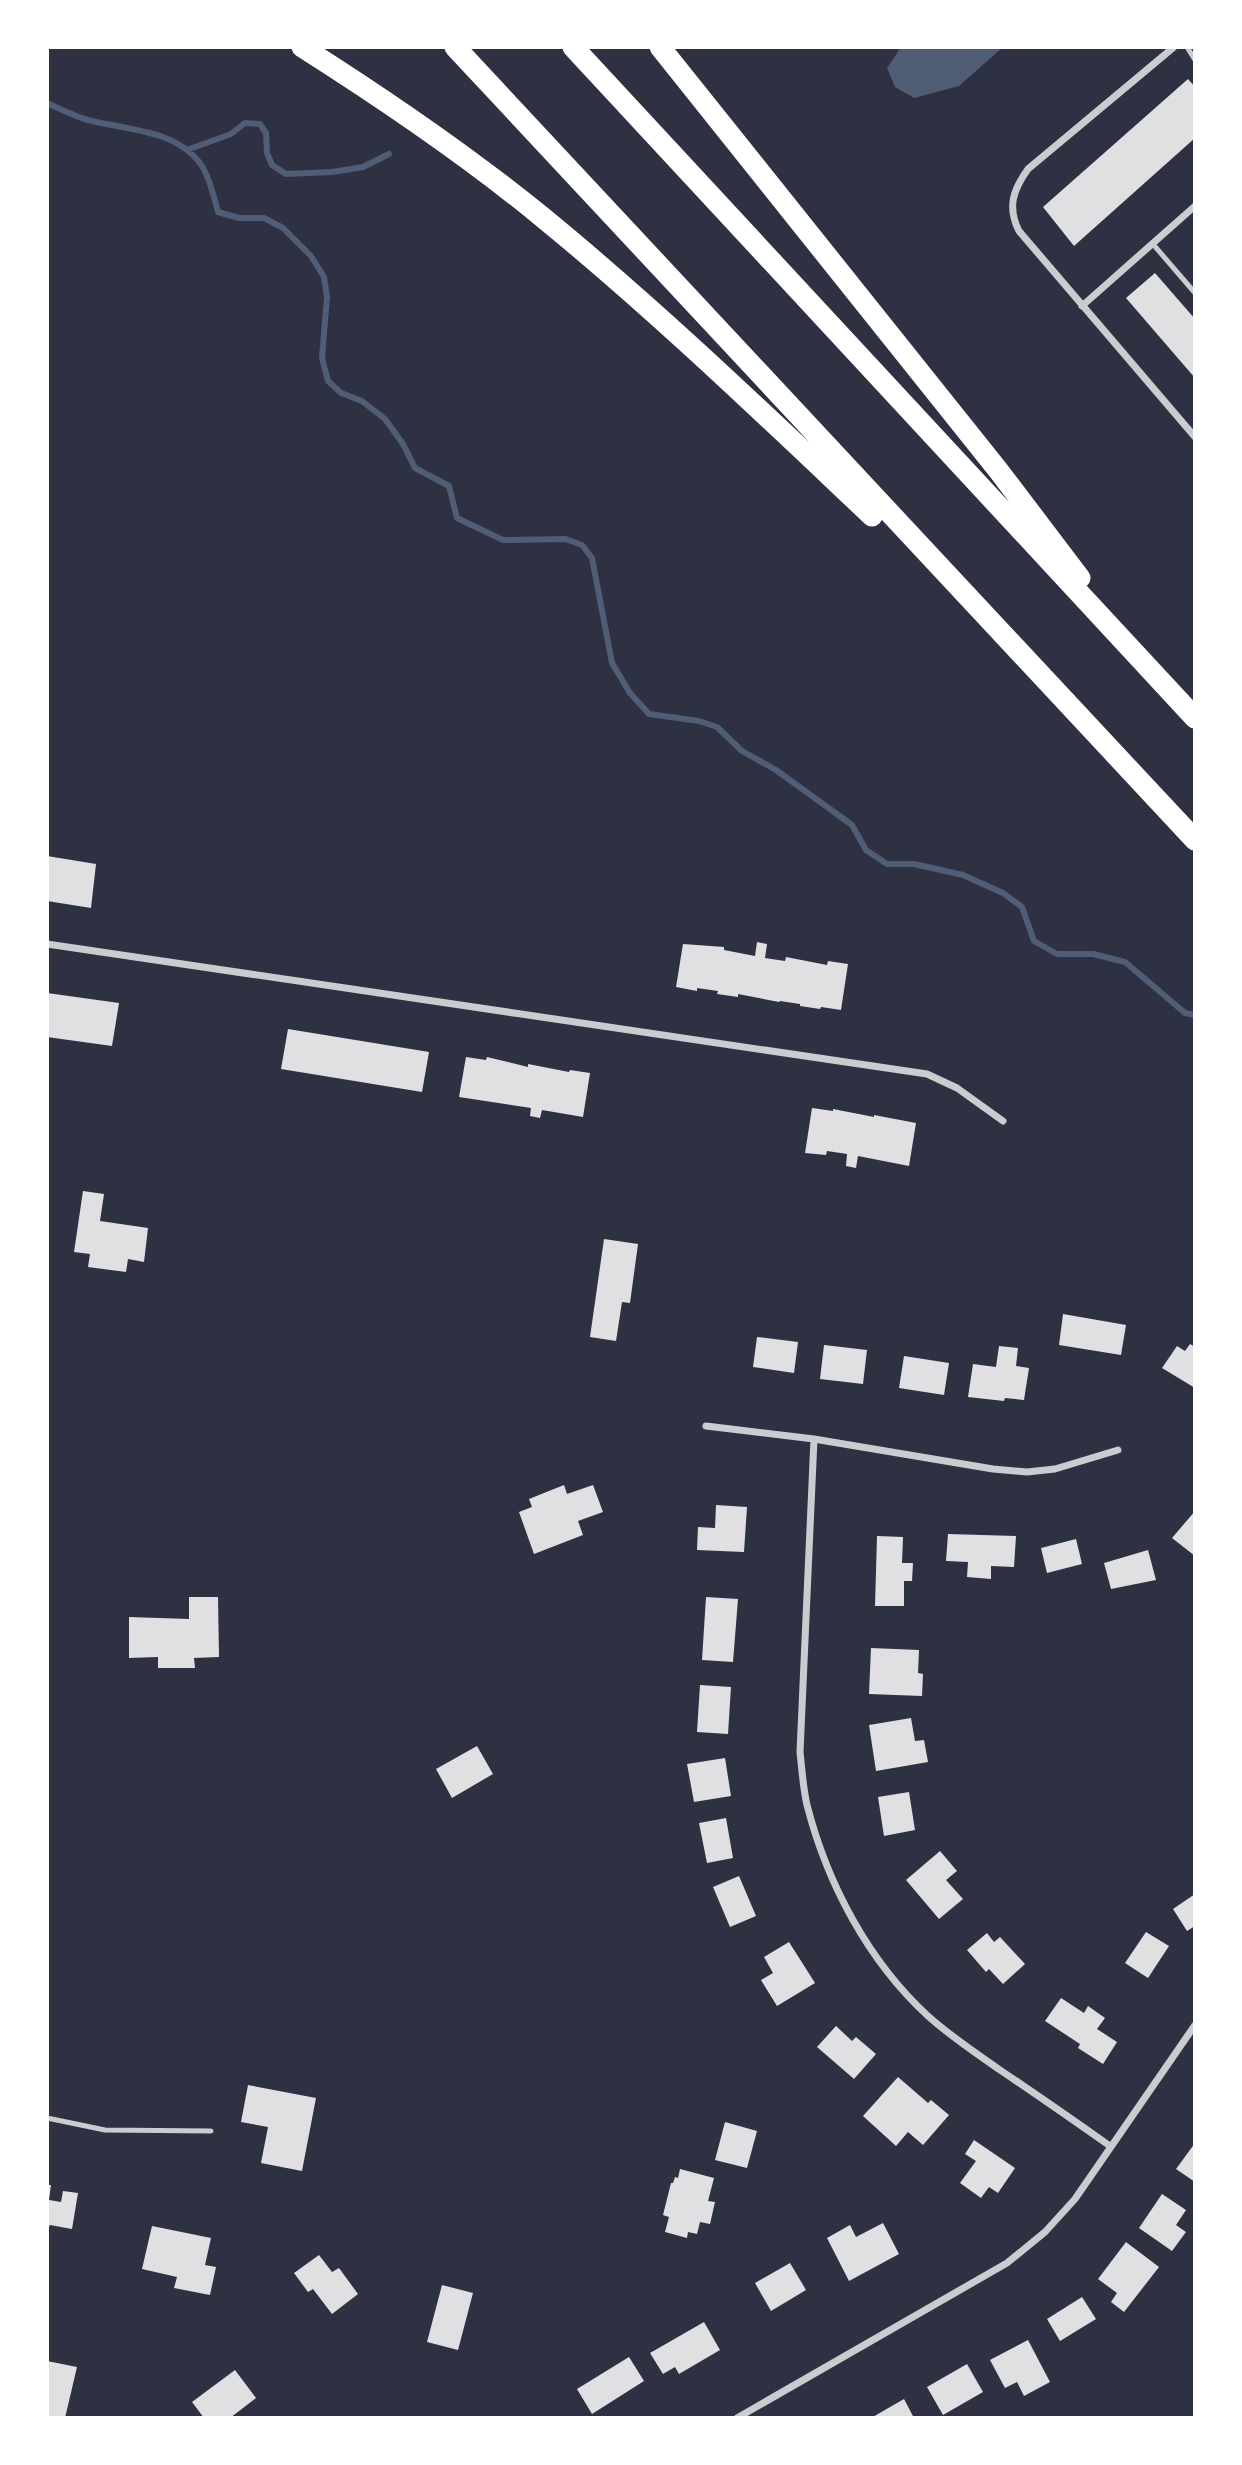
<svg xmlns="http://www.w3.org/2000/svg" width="1242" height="2465" font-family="Lora,serif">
	<rect width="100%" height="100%" fill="#2d3142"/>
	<path fill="#4f5d75" d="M901,47H1003L959,86L914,98L895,87L887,68Z"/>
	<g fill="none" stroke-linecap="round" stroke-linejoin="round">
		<path stroke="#4f5d75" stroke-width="6" d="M47,103C60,109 74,116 88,120C126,130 177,129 202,166C210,179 214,197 218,212L239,218H264L283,228L311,256L324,277L327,297L322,358L328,381L341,393L362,401L385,419L403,444L415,468L449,486L457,518L503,540L566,539L582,545L592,558L612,663L630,693L649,714L699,721L717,727L742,751L776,770L852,825L866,850L887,864H914L963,875L1003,893L1022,907L1034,941L1057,954H1093L1125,962L1185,1013L1195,1015
			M187,150L231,134L245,123L260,124L266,133L267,153L272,165L286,174L332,172L363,167L389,154"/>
	</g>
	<path fill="#e0e0e3" d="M1188,79L1195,87V138L1074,246L1043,207Z
		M1155,273L1195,319V378L1126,298Z
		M47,856L96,864L91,908L47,901Z
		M757,942L767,944L765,958L785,961L786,957L827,965L828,961L848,964L841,1010L821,1007L820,1009L800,1006V1004L780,1001L779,1002L738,994V997L717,994L718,991L697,988V991L676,987L683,944L724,947V950L755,956Z
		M47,993L119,1003L112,1046L47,1037Z
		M288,1029L429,1052L422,1092L281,1069Z
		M466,1057L486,1060L487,1057L528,1067V1064L569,1072L570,1070L590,1073L583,1117L542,1110L540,1118L530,1116L531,1108L459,1097Z
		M812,1108L833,1111V1109L874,1117V1115L916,1123L909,1166L858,1156L856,1168L846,1166L847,1154L827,1151L826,1155L805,1153Z
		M83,1191L104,1194L100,1221L148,1228L144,1262L128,1259L126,1272L88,1267L90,1254L74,1252Z
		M604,1239L638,1244L630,1303L622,1302L616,1341L590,1337Z
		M1063,1314L1126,1325L1121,1355L1059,1345Z
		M757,1337L798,1342L794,1373L753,1367Z
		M1190,1344L1195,1347V1388L1162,1368L1177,1346L1185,1351Z
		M824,1345L867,1350L863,1384L820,1379Z
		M999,1346L1018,1348L1016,1366L1029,1368L1024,1400L1005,1398L1004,1401L968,1397L973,1364L996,1367Z
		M904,1356L949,1363L944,1395L899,1388Z
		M564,1485L567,1494L593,1485L603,1512L578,1521L583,1535L534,1554L519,1512L532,1507L529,1499Z
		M716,1505L747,1507L744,1552L697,1550L698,1527L715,1528Z
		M1195,1511V1556L1172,1538Z
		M948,1534L1016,1536L1014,1567L991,1566V1579L967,1577L968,1562L946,1561Z
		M877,1536L903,1537L902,1563H913L912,1581H904V1606H875Z
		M1076,1539L1082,1564L1047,1573L1041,1548Z
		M1148,1550L1156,1580L1111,1589L1104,1563Z
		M189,1597H218L219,1657L194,1658L195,1668H158V1657L129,1658V1617L189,1619Z
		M706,1597L738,1599L733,1662L702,1660Z
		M871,1648L919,1650L918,1673L923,1674L922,1696L869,1694Z
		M700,1685L731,1687L728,1734L697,1732Z
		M911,1718L915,1741L924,1740L928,1762L876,1771L869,1725Z
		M477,1746L493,1774L452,1798L436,1769Z
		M725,1758L731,1796L694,1802L687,1764Z
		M909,1792L915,1830L884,1836L878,1797Z
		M726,1818L733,1858L707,1863L699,1823Z
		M940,1851L957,1871L946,1880L963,1899L939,1919L906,1880Z
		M739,1876L756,1916L730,1927L713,1887Z
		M1195,1894V1926L1187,1931L1173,1909Z
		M1146,1932L1169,1946L1148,1978L1125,1963Z
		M987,1933L994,1942L1000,1937L1025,1964L1003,1984L989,1969L986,1972L967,1950Z
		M789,1942L815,1983L777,2006L761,1980L773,1973L764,1957Z
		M1061,1998L1084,2013L1088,2006L1105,2018L1097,2029L1117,2042L1103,2064L1078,2048L1080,2044L1045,2021Z
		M836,2026L852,2041L856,2037L876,2054L854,2079L817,2047Z
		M898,2077L928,2103L931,2100L949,2115L923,2145L908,2132L896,2146L863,2116Z
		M248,2085L316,2098L302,2171L261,2163L268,2127L241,2122Z
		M725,2122L757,2131L747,2168L715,2160Z
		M974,2140L1015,2168L998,2193L989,2187L981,2198L960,2183L976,2161L965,2154Z
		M1195,2143V2182L1176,2169Z
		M680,2169L714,2178L708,2201L715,2202L710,2224L700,2222L697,2234L688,2232L687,2238L665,2232L669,2217L663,2215L671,2183H673L675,2177L678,2178Z
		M47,2185H51L49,2200L61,2202L63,2191L78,2193L72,2229L50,2225L47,2230Z
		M1162,2194L1186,2210L1176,2225L1186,2232L1172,2251L1139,2228Z
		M883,2223L899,2254L849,2281L827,2238L850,2225L856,2237Z
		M152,2226L211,2238L205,2265L216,2267L210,2295L174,2288L177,2277L142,2269Z
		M1126,2242L1159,2267L1124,2312L1111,2302L1117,2293L1098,2279Z
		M319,2255L332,2272L339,2268L358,2294L332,2314L313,2289L308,2292L294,2273Z
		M790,2263L806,2290L771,2311L755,2283Z
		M442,2285L473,2293L458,2350L427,2342Z
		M1082,2297L1096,2319L1060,2341L1047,2319Z
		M704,2322L720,2350L679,2374L675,2367L663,2374L650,2353Z
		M1028,2340L1050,2382L1024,2396L1017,2382L1005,2388L990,2360Z
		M629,2357L644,2381L592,2414L577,2389Z
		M47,2361L77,2367L65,2418H47Z
		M967,2364L983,2392L943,2415L927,2387Z
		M235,2370L256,2398L230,2418H204L192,2402Z
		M904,2399L914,2418H871Z"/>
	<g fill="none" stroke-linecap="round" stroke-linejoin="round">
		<path stroke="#caccd0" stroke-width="5" d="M1187,47L1195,60
			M1152,243L1195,293
			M47,2118L105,2130L211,2131"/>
		<path stroke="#caccd0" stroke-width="7" d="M1174,47L1028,169C1013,190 1007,207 1019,231L1195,437
			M1082,306L1195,206
			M47,944L927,1074L957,1088L1003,1121
			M706,1426L814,1439L993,1469L1027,1472L1055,1469L1118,1450
			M814,1439L800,1752C802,1770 803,1788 807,1805C827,1883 868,1961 928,2016C950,2036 976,2053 1000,2070C1037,2095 1073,2120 1110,2146
			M737,2418L1007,2263L1045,2232L1075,2199L1195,2025"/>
		<path stroke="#fff" stroke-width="21" d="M302,47C384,99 465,154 541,216C656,310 764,414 872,516
			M455,47L1195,840
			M573,47L1195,718
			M660,47L998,470L1080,578"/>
	</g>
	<rect width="1242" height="2465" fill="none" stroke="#ffffff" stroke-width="98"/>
</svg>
